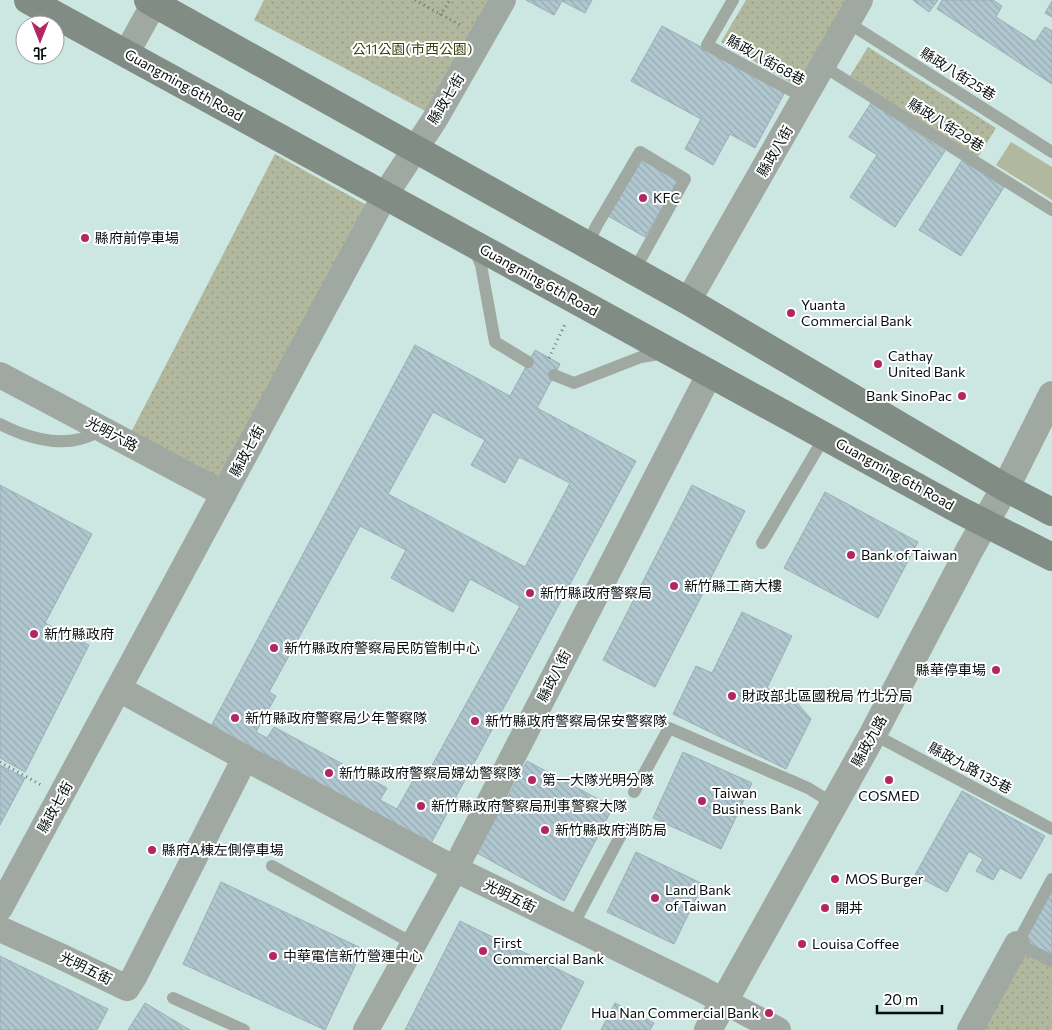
<svg xmlns="http://www.w3.org/2000/svg" width="1052" height="1030" font-family="Commissioner,'Noto Sans TC',sans-serif">
	<defs>
		<pattern id="park-dots" width="8" height="8" patternUnits="userSpaceOnUse" patternTransform="scale(1.25)"><rect width="8" height="8" fill="#b2b89d"/><path d="M2 2h.1M6 6h.1" fill="none" stroke="#989d86" stroke-width="1.8" stroke-linecap="round"/></pattern>
		<pattern id="building-back-hatch" width="6" height="6" patternUnits="userSpaceOnUse" patternTransform="scale(1.25)"><rect width="6" height="6" fill="#b0c7d0"/><path d="M-1 5l2 2M0 0l6 6M5-1l2 2" fill="none" stroke="#96aab1"/></pattern>
	</defs>
	<rect width="100%" height="100%" fill="#cce6e2"/>
	<path fill="#b2b89d" d="M1011,142L1052,167V200L996,165Z"/>
	<path fill="url(#park-dots)" d="M264,0H496L431,114L254,20Z
		M746,0H851L800,88L721,42Z
		M868,47L996,128L978,157L850,76Z
		M275,154L377,211L224,494L126,442Z
		M1017,944L1052,961V1030H970Z"/>
	<path fill="url(#building-back-hatch)" stroke="#98afb7" fill-rule="evenodd" d="M526,0H592L585,13L562,1L554,15Z
		M913,0H938L929,12Z
		M942,0H993L1002,6L996,17L1035,42L1045,27L1052,31V84L937,9Z
		M1052,1V17L1045,13Z
		M662,26L785,92L755,148L730,134L713,165L685,149L701,119L631,81Z
		M871,103L945,151L895,227L850,197L877,155L849,137Z
		M641,158L679,179L645,237L608,216Z
		M962,160L1004,187L961,256L919,230Z
		M415,345L510,396L535,350L560,364L537,408L636,461L429,847L209,730ZM433,412L485,440L471,465L505,483L519,457L570,483L525,567L388,494ZM360,526L406,550L391,578L453,612L470,579L520,606L424,780L416,775L397,809L380,800L387,788L274,727L267,738L256,732L276,696L269,692Z
		M0,485L92,534L45,623L89,645L25,772L0,758Z
		M692,485L745,511L655,687L603,660Z
		M825,492L918,542L878,618L784,568Z
		M742,612L792,636L767,688L798,704L811,719L786,769L673,714L696,666L712,673Z
		M683,752L752,783L721,849L653,818Z
		M527,761L613,807L564,901L477,853Z
		M0,765L25,778L0,825Z
		M962,791L1045,836L1021,879L1000,868L993,880L976,871L983,859L969,851L947,892L915,875Z
		M636,852L703,884L674,944L607,912Z
		M221,882L363,949L325,1030L183,964Z
		M1052,885V955L1023,940Z
		M460,921L584,982L560,1030H405Z
		M0,956L108,1009L97,1030H0Z
		M145,1003L190,1030H128Z
		M615,1003L654,1023L650,1030H601Z"/>
	<g fill="none" stroke-linecap="round" stroke-linejoin="round">
		<path stroke="#667875" stroke-width="3" stroke-dasharray="1 4" stroke-linecap="butt" d="M415,0L462,26
			M440,15L450,0
			M549,358L566,322
			M0,762L41,785"/>
		<path stroke="#a0a8a2" stroke-width="12" d="M733,0L707,45L805,98
			M847,22L1052,152
			M823,66L1052,210
			M587,245L597,225L640,152L685,179L634,271
			M474,248L481,265L495,342L528,362
			M554,375L574,383L641,357L665,353
			M0,424C23,436 54,446 80,439C88,437 95,433 103,431
			M762,543L825,436
			M873,734L1052,829
			M634,792L669,728L808,788L834,804
			M272,866L414,944
			M1052,879L1017,944L1052,961
			M572,927L622,833
			M173,998L244,1030"/>
		<path stroke="#a0a8a2" stroke-width="26" d="M126,54L156,0
			M688,301L860,0
			M0,375L224,494
			M119,689L245,758
			M0,908L385,195L435,119L503,0
			M0,929L58,955L127,988L134,977L245,758L455,869L699,988L778,1030
			M366,1030L455,869L710,373
			M970,1030L1017,944"/>
		<path stroke="#a0a8a2" stroke-width="28" d="M708,1030L873,734L969,551L1012,475L1052,395"/>
		<path stroke="#818d84" stroke-width="28" d="M28,0L959,510L1052,557
			M148,0L688,301L1004,487L1052,512"/>
	</g>
	<g fill="#b22763" stroke="#fff" stroke-width="2">
		<circle cx="643" cy="198" r="5"/>
		<circle cx="85" cy="238" r="5"/>
		<circle cx="791" cy="313" r="5"/>
		<circle cx="878" cy="364" r="5"/>
		<circle cx="962" cy="396" r="5"/>
		<circle cx="851" cy="555" r="5"/>
		<circle cx="674" cy="586" r="5"/>
		<circle cx="530" cy="593" r="5"/>
		<circle cx="34" cy="634" r="5"/>
		<circle cx="274" cy="648" r="5"/>
		<circle cx="996" cy="670" r="5"/>
		<circle cx="732" cy="696" r="5"/>
		<circle cx="235" cy="718" r="5"/>
		<circle cx="475" cy="721" r="5"/>
		<circle cx="329" cy="773" r="5"/>
		<circle cx="532" cy="780" r="5"/>
		<circle cx="889" cy="780" r="5"/>
		<circle cx="702" cy="801" r="5"/>
		<circle cx="421" cy="806" r="5"/>
		<circle cx="545" cy="830" r="5"/>
		<circle cx="152" cy="850" r="5"/>
		<circle cx="835" cy="879" r="5"/>
		<circle cx="655" cy="898" r="5"/>
		<circle cx="825" cy="908" r="5"/>
		<circle cx="802" cy="944" r="5"/>
		<circle cx="483" cy="951" r="5"/>
		<circle cx="273" cy="956" r="5"/>
		<circle cx="769" cy="1013" r="5"/>
	</g>
	<g text-anchor="middle" stroke-width="4" stroke-linejoin="round" paint-order="stroke">
		<g font-size="14" fill="#39410f" stroke="#fff">
			<text x="412" y="54">公11公園(市西公園)</text>
		</g>
		<g font-size="14" fill="#050e0d" stroke="#fff">
			<text transform="translate(766 60) rotate(29)" y="5">縣政八街68巷</text>
			<text transform="translate(958 74) rotate(32)" y="5">縣政八街25巷</text>
			<text transform="translate(184 85) rotate(29)" y="5">Guangming 6th Road</text>
			<text transform="translate(446 99) rotate(-59)" y="5">縣政七街</text>
			<text transform="translate(946 125) rotate(32)" y="5">縣政八街29巷</text>
			<text transform="translate(775 151) rotate(-60)" y="5">縣政八街</text>
			<text transform="translate(539 280) rotate(29)" y="5">Guangming 6th Road</text>
			<text transform="translate(112 434) rotate(28)" y="5">光明六路</text>
			<text transform="translate(247 451) rotate(-62)" y="5">縣政七街</text>
			<text transform="translate(895 474) rotate(29)" y="5">Guangming 6th Road</text>
			<text transform="translate(554 676) rotate(-63)" y="5">縣政八街</text>
			<text transform="translate(869 741) rotate(-61)" y="5">縣政九路</text>
			<text transform="translate(970 768) rotate(28)" y="5">縣政九路135巷</text>
			<text transform="translate(55 807) rotate(-61)" y="5">縣政七街</text>
			<text transform="translate(510 896) rotate(26)" y="5">光明五街</text>
			<text transform="translate(86 968) rotate(26)" y="5">光明五街</text>
		</g>
		<g font-size="14" fill="#050e0d" stroke="#fff" text-anchor="start">
			<text x="653" y="203">KFC</text>
			<text x="95" y="243">縣府前停車場</text>
			<text x="801" y="310">Yuanta<tspan x="801" dy="16">Commercial Bank</tspan></text>
			<text x="888" y="361">Cathay<tspan x="888" dy="16">United Bank</tspan></text>
			<text x="952" y="401" text-anchor="end">Bank SinoPac</text>
			<text x="861" y="560">Bank of Taiwan</text>
			<text x="684" y="591">新竹縣工商大樓</text>
			<text x="540" y="598">新竹縣政府警察局</text>
			<text x="44" y="639">新竹縣政府</text>
			<text x="284" y="653">新竹縣政府警察局民防管制中心</text>
			<text x="986" y="675" text-anchor="end">縣華停車場</text>
			<text x="742" y="701">財政部北區國稅局 竹北分局</text>
			<text x="245" y="723">新竹縣政府警察局少年警察隊</text>
			<text x="485" y="726">新竹縣政府警察局保安警察隊</text>
			<text x="339" y="778">新竹縣政府警察局婦幼警察隊</text>
			<text x="542" y="785">第一大隊光明分隊</text>
			<text x="712" y="798">Taiwan<tspan x="712" dy="16">Business Bank</tspan></text>
			<text x="889" y="801" text-anchor="middle">COSMED</text>
			<text x="431" y="811">新竹縣政府警察局刑事警察大隊</text>
			<text x="555" y="835">新竹縣政府消防局</text>
			<text x="162" y="855">縣府A棟左側停車場</text>
			<text x="845" y="884">MOS Burger</text>
			<text x="665" y="895">Land Bank<tspan x="665" dy="16">of Taiwan</tspan></text>
			<text x="835" y="913">開丼</text>
			<text x="493" y="948">First<tspan x="493" dy="16">Commercial Bank</tspan></text>
			<text x="812" y="949">Louisa Coffee</text>
			<text x="283" y="961">中華電信新竹營運中心</text>
			<text x="759" y="1018" text-anchor="end">Hua Nan Commercial Bank</text>
		</g>
	</g>
	<g transform="translate(40 40) rotate(180)"><circle r="24" fill="#ffffff" stroke="#9b9f9e"/>
	<path d="M0-4L9 19L0 12L-9 19Z" fill="#b22763"/>
	<text y="-8" font-size="14" font-weight="bold" text-anchor="middle" fill="#050e0d">北</text>
	</g>
	<path d="M877 1005v8h65v-8" fill="none" stroke="#050e0d" stroke-width="2.5"/>
	<text x="884" y="1005" font-size="15" fill="#050e0d" stroke="#ffffff" stroke-width="4" paint-order="stroke">20 m</text>
</svg>
